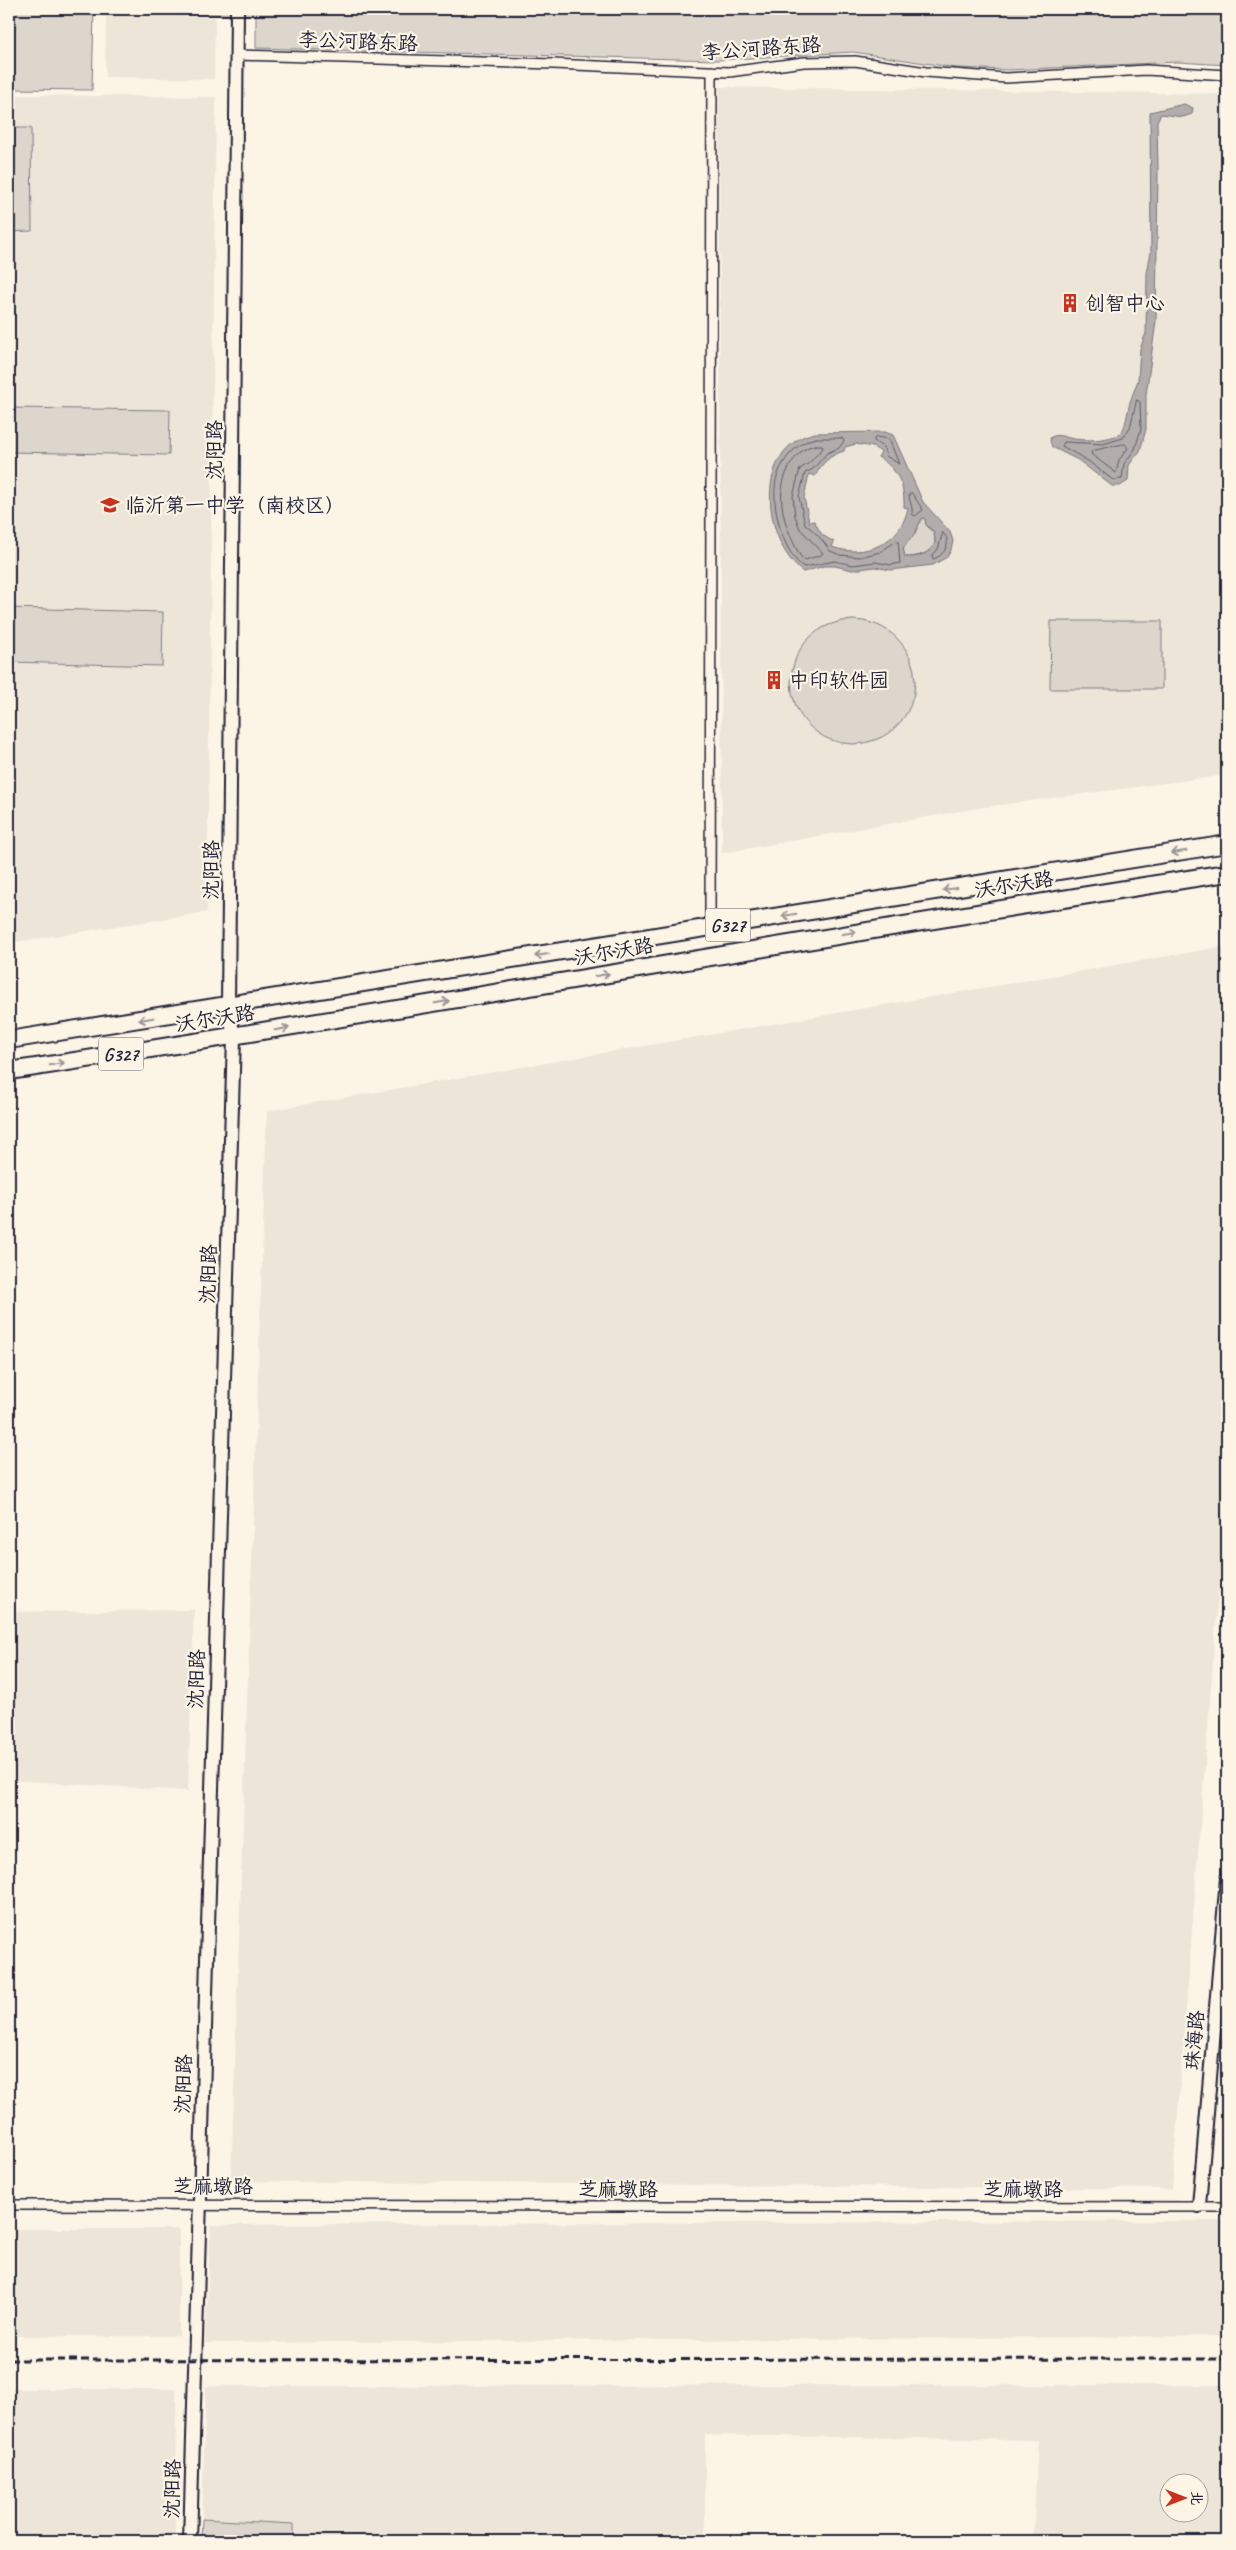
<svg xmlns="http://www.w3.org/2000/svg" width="1236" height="2550" font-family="Caveat,'LXGW WenKai TC',sans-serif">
	<rect width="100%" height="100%" fill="#fcf5e5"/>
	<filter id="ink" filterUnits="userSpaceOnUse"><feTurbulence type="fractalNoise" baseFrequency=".02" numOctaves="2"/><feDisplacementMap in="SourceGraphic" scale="10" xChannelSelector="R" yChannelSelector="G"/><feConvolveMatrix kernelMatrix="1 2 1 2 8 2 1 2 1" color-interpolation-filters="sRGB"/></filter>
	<g filter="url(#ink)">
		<path fill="#ece5d8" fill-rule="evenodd" d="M106,15L215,17L214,79L105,77Z
			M719,87L1227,94V775L984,807L722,853Z
			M9,95L216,97L207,912L9,943Z
			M1227,946V1480L1172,2189L231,2181L267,1111Z
			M194,1610L188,1791L9,1780V1612Z
			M1227,2221V2336L205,2343L211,2225Z
			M9,2229H179V2336H9Z
			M1227,2385V2541H1033L1038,2440L705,2435V2541H294L293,2524L202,2519L206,2386ZM1168,2482H1198V2512H1168Z
			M9,2389H176L175,2541H9Z"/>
		<path fill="#dcd6cc" stroke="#7f7c84" d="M9,9H1227V65L1177,62L1008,70L957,68L853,52L717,60L256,48V15L94,12L92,90L9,89Z
			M9,128H31L32,231L9,232Z
			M9,408L170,410L169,455L9,452Z
			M922,518L925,519L929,529L934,532L935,543C930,554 917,557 905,557L903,548L915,533Z
			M9,608L163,612L162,666L9,662Z
			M791 682a62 62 0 1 1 124 0a62 62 0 1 1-124 0Z
			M1051,621H1162V689H1050Z
			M202,2519L294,2524V2541H201Z"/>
		<path fill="#b2adab" stroke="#78757e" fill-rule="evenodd" d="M1184,104L1193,108L1192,114L1183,117L1161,114L1157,121L1158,170L1156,321L1146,395V429L1140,451L1129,465L1128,481L1120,486H1112L1078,460L1052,447L1050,440L1051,437C1059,433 1066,438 1074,439C1090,441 1106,440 1121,434L1125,425L1130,402L1138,380L1140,349L1146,333L1147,273L1151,252L1150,112Z
			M815,433L885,432L893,435L923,502L950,532L953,541L951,550L947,557L933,565L891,570L875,567L852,570L835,566H824L803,572C762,541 753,446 815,433ZM856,444L873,447L881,452L878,457C897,468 905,485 904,507L908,508C901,543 865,559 832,547L834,542L822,535L814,521L809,522L804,497L809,474L815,476C822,463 830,455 844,451L845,447ZM922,518L925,519L926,525L934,532L935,543C930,554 917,558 905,557L903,548L915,533Z"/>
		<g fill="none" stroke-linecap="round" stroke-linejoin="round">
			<path stroke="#5c5a68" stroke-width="1" d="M1137,400L1140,402L1141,429L1135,449L1124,464L1122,479L1113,480L1088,461L1062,446L1064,442L1103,444L1123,438L1130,427Z
				M876,437L889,439L899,464L886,456L884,448L874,441Z
				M816,438H842L844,441L839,448L827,453L813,469L805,473L799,497L805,524C814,531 824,541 830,551L840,555L860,557L880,552L898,540L900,563L891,565L875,562L853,565L835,561L804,567C782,554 768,497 778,474C784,457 798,442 816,438Z
				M1125,444L1128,448L1119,460L1116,473L1091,454L1092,451Z
				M816,445H822L823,448L809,463L800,469L793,496L795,516L800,529L823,553L821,555L805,560L801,557C784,527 772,493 792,462C799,453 804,447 816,445Z
				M912,493L923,510L915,516L912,514C913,506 909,502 909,494Z
				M943,533C953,542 944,556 933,559L932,556L938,549Z"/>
			<g stroke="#22223b" stroke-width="12">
				<path id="street" d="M236,55L553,64L729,72L804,62L855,61L926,72L1006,78L1146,70L1227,75
					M710,928L712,71
					M9,2205L1227,2207"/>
			</g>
			<g stroke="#22223b" stroke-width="16">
				<path id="secondary" d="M1199,2206L1227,1878
					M190,2541L234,1037L228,1006L237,9"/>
			</g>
			<g stroke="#22223b" stroke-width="20">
				<path id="highway" d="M9,1040L1227,844
					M9,1071C416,1009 821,936 1227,873"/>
			</g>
			<use href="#street" stroke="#fcf5e5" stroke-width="9"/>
			<use href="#secondary" stroke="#fcf5e5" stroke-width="12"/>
			<use href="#highway" stroke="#fcf5e5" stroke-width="16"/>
			<path stroke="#22223b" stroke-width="3" stroke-dasharray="8 4" stroke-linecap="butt" d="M9,2360L1227,2359"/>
		</g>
		<defs><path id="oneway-shaft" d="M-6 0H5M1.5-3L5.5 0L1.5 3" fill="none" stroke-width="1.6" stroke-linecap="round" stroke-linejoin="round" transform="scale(1.25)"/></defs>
		<g stroke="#9a9698">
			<use href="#oneway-shaft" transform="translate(1179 852) rotate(171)"/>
			<use href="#oneway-shaft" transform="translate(950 889) rotate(171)"/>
			<use href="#oneway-shaft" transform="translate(789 915) rotate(171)"/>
			<use href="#oneway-shaft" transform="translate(849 933) rotate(-10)"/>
			<use href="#oneway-shaft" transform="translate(542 955) rotate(171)"/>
			<use href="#oneway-shaft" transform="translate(602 975) rotate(-10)"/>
			<use href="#oneway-shaft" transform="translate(442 1002) rotate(-9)"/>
			<use href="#oneway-shaft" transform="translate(146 1019) rotate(171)"/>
			<use href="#oneway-shaft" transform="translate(282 1029) rotate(-9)"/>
			<use href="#oneway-shaft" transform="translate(57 1064) rotate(-9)"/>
		</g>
	</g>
	<defs>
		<g id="building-bare" transform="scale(1.5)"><path d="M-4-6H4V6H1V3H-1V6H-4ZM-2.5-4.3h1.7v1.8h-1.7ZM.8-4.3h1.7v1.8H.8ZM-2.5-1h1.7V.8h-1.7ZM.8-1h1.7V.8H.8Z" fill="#c8321e" stroke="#fcf5e5" stroke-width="2.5" paint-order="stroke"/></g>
		<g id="school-bare" transform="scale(1.5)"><path d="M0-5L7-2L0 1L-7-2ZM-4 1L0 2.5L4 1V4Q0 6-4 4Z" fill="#c8321e" stroke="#fcf5e5" stroke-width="2.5" paint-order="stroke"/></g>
	</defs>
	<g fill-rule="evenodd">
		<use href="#building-bare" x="1070" y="303"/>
		<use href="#school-bare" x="110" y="505"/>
		<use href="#building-bare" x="774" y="680"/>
	</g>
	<g text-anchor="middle" stroke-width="4.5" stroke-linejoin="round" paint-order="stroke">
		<g fill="#fcf5e5" stroke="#63616e" stroke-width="1">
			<rect x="705.5" y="908.5" width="45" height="33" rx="4"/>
			<rect x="98.5" y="1037.5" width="45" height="33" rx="4"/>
		</g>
		<g font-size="19" font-weight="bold" fill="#22223b">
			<text x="728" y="932">G327</text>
			<text x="121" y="1061">G327</text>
		</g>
		<g font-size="20" fill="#22223b" stroke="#fcf5e5">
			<text transform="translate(358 41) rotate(2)" y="7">李公河路东路</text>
			<text transform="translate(761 48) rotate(-4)" y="7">李公河路东路</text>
			<text transform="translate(214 450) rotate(-90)" y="7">沈阳路</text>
			<text transform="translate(211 870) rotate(-90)" y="7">沈阳路</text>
			<text transform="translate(1014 884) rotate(-9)" y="7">沃尔沃路</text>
			<text transform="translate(614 951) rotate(-10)" y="7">沃尔沃路</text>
			<text transform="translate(215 1018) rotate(-9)" y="7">沃尔沃路</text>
			<text transform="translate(208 1274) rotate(-88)" y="7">沈阳路</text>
			<text transform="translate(196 1679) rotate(-88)" y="7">沈阳路</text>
			<text transform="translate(1194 2040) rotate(-85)" y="7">珠海路</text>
			<text transform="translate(183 2084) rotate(-88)" y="7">沈阳路</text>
			<text x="213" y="2193">芝麻墩路</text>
			<text x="618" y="2196">芝麻墩路</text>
			<text x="1023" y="2196">芝麻墩路</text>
			<text transform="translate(172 2489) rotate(-89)" y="7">沈阳路</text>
		</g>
		<g font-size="20" fill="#22223b" stroke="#fcf5e5" text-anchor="start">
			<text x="1085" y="310">创智中心</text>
			<text x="125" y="512">临沂第一中学（南校区）</text>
			<text x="789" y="687">中印软件园</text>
		</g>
	</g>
	<rect width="1236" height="2550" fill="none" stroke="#fcf5e5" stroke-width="30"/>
	<rect x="15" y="15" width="1206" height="2520" fill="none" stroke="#22223b" stroke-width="2" filter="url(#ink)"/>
	<g transform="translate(1184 2498) rotate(90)"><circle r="24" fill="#fcf5e5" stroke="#a5a1a1"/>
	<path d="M0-4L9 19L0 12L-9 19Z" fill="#c8321e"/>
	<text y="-8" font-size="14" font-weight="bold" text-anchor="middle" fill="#22223b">北</text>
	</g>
</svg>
